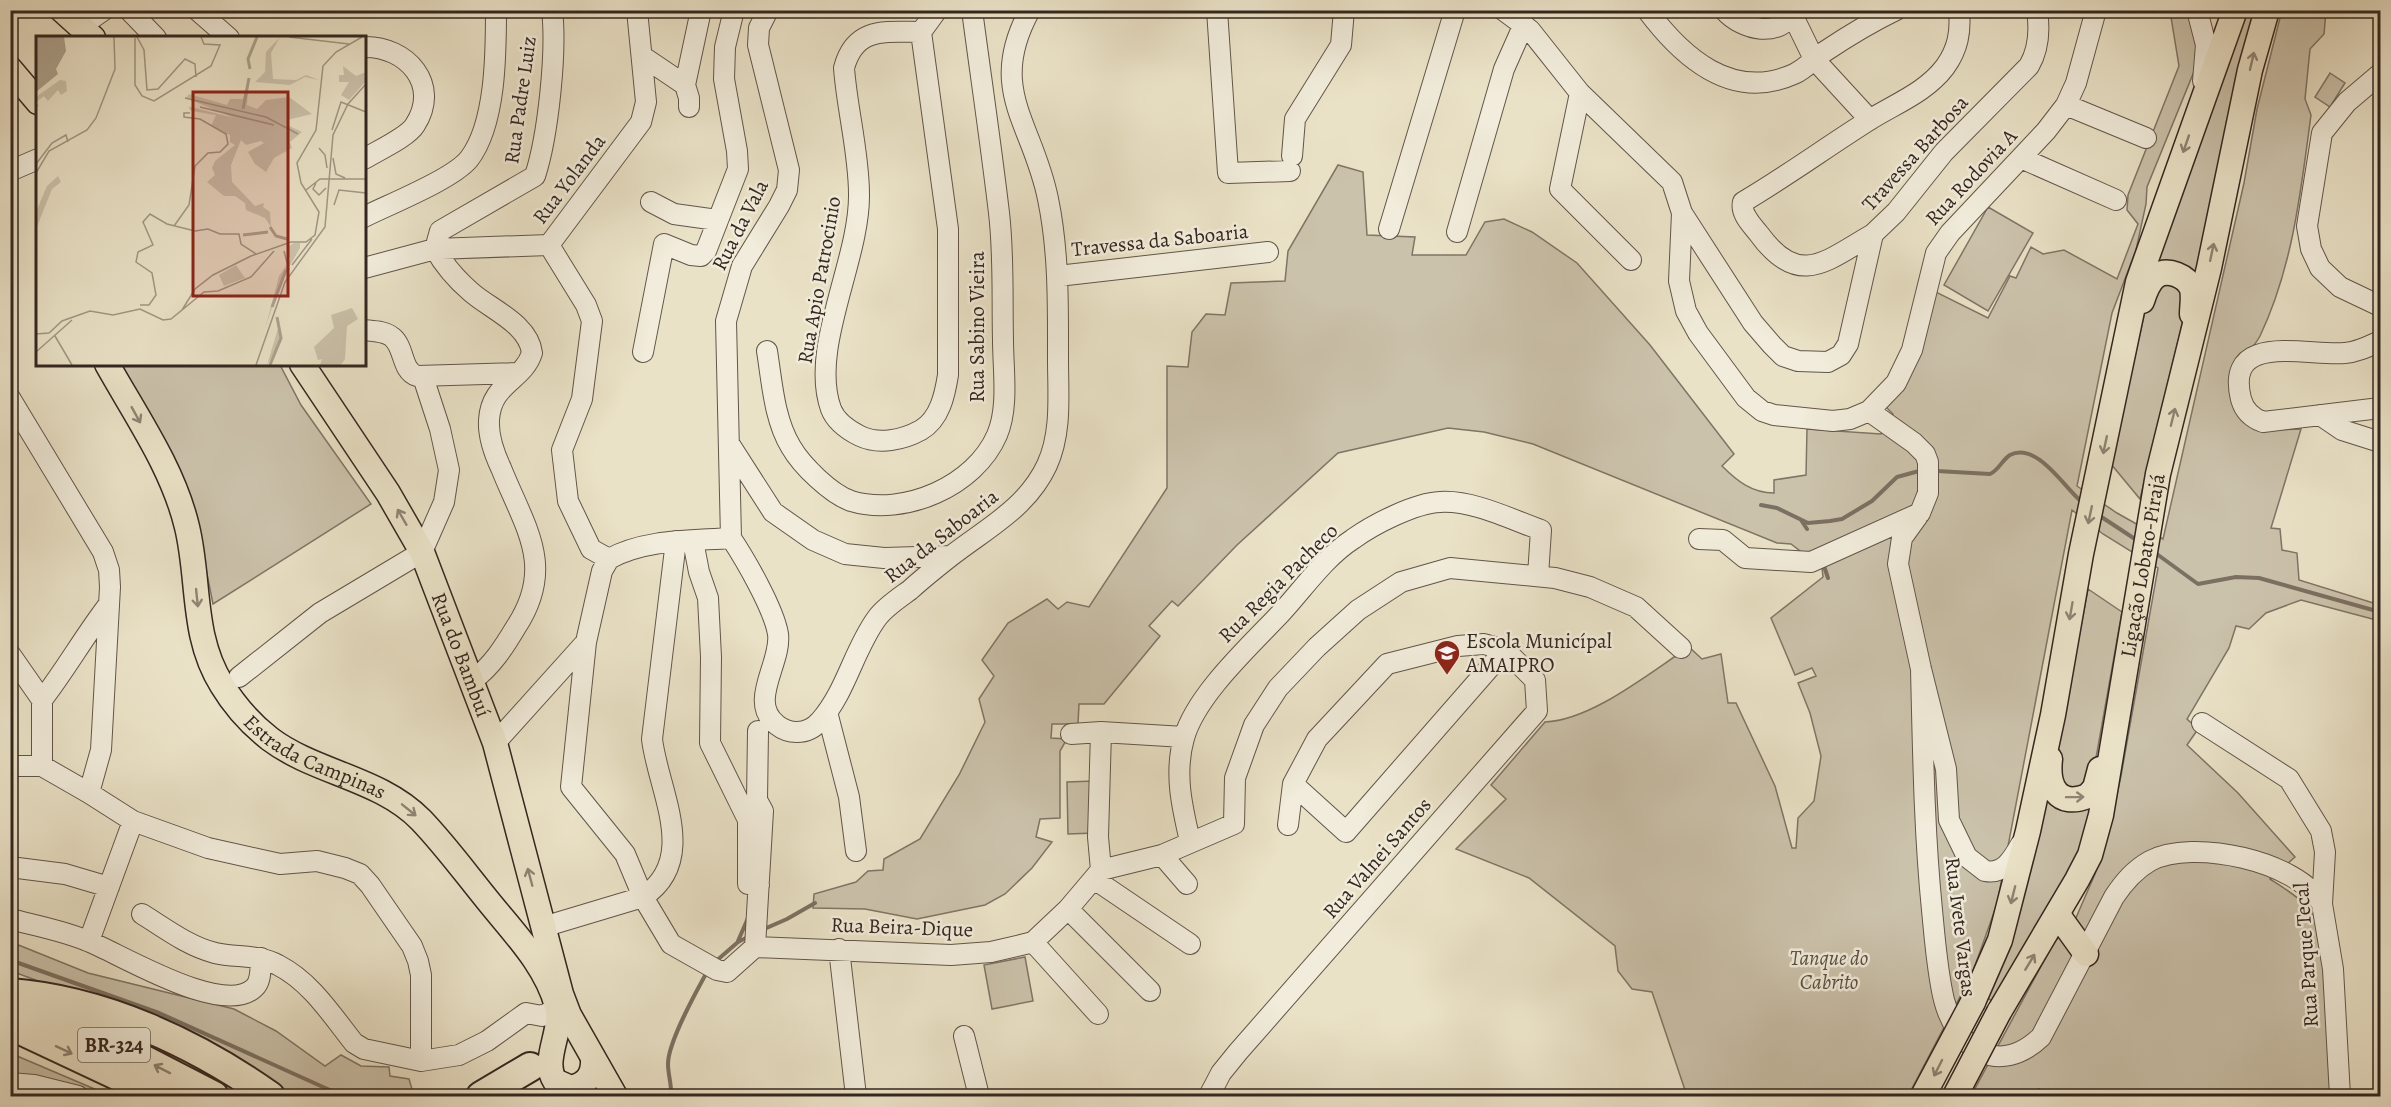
<svg xmlns="http://www.w3.org/2000/svg" width="2391" height="1107" font-family="Alegreya,serif">
	<rect width="100%" height="100%" fill="#eae2c7"/>
	<filter id="stains"><feTurbulence type="fractalNoise" baseFrequency=".00333" numOctaves="4"/><feColorMatrix values="0 0 0 0 .2 0 0 0 0 .09 0 0 0 0 .02 0 0 0 .5 -.17"/></filter>
	<radialGradient id="worn" r=".72"><stop offset=".6" stop-color="#630" stop-opacity="0"/><stop offset="1" stop-color="#630" stop-opacity=".3"/></radialGradient>
	<path fill="#cbc2ab" stroke="#807466" stroke-width="1.5" d="M2282,10L2326,11L2324,34L2310,49L2305,99L2311,115C2301,189 2293,267 2260,336C2253,349 2241,359 2234,374L2265,430L2301,429L2271,528L2280,529L2282,550L2297,553L2299,580L2380,605V621L2301,600L2266,613L2249,629L2236,626L2229,648L2187,719L2198,729L2187,745L2238,793L2295,857L2270,879C2298,897 2313,905 2323,939L2334,1096H2044L2039,1089L2017,1096H1971L2054,942L2075,920L2095,874L2108,835L2121,776L2158,568L2103,534L2072,510L1997,904L1972,974L1908,1096H1687L1652,992L1632,989L1618,971L1615,946L1529,878L1456,849L1506,799L1491,785L1545,722C1592,720 1649,673 1689,647L1702,659L1721,654L1728,703H1736L1775,786L1792,848H1796L1798,818L1814,801L1821,756L1810,713L1798,683L1816,676L1812,668L1795,675L1771,618L1823,577L1822,568L1791,544L1777,543L1533,444L1484,432L1448,428L1338,453L1237,545L1178,606L1172,601L1149,626L1160,636L1104,704H1079L1078,724H1052L1051,738L1067,739L1060,751V818L1040,819L1036,837L1052,842L1032,868L1005,894L985,905L917,919L865,909L813,908L814,894L856,882L868,871L883,870L884,859L920,839L959,775L985,722L979,699L994,676L982,660L1008,623L1047,599L1058,609L1067,602L1089,607L1167,488V366L1188,367L1192,332L1206,314L1225,315L1231,283L1285,281L1288,251L1338,165L1363,172L1367,235L1415,237L1412,255H1466L1485,222L1504,219L1532,232L1577,263L1650,345L1734,454L1722,466C1737,481 1752,493 1774,493V480L1806,475L1807,429L1881,434L1893,414L1886,407C1921,366 1925,342 1934,291L1988,318L2010,276L2016,278L2031,247L2043,254L2064,250L2117,279L2138,224L2127,210L2128,195L2179,66L2170,11H2185C2197,28 2197,49 2195,69L2147,187L2146,204L2136,250L2112,313L2077,486L2117,513L2163,539L2244,183L2257,109Z
		M2244,11H2257L2198,282L2152,268Z
		M2330,73L2345,83L2330,107L2315,97Z
		M1988,207L2033,233L1988,311L1944,285Z
		M2172,282L2181,287L2183,320L2140,499L2111,464L2147,302L2153,288Z
		M121,365H280L301,405L371,504L213,604L199,534Z
		M2088,589L2122,612L2094,769L2088,786L2064,789L2056,759Z
		M1094,781L1095,833L1068,834L1067,782Z
		M2043,791L2095,799C2081,873 2032,939 1994,1002L1985,997Z
		M11,942L88,973L234,1009L276,1031L325,1066L341,1055L361,1066L389,1067L390,1076L409,1079L414,1096H291L217,1047L11,971Z
		M1025,957L1033,1001L992,1009L984,965Z
		M10,1053L111,1096H95L48,1079L11,1076Z"/>
	<g fill="none" stroke-linecap="round" stroke-linejoin="round">
		<path stroke="#7c7062" stroke-width="4" d="M1937,471L1990,474C1999,470 2002,460 2010,455C2037,441 2065,489 2082,502
			M1761,505L1777,508L1808,523L1830,521L1842,519L1872,501L1897,477L1919,471
			M2097,514L2138,541
			M1801,520L1807,529
			M2154,552L2198,584L2236,577L2259,578L2380,612
			M1824,566L1828,578
			M762,930L787,919L815,903
			M738,941L748,918
			M10,960L159,1013L343,1096
			M715,962L738,942L750,936
			M671,1096C672,1085 668,1075 668,1064C668,1042 696,992 707,972"/>
		<g stroke="#62554a" stroke-width="22">
			<path id="minor" d="M129,10L156,38
				M197,10L229,38
				M1217,10L1228,173L1290,171
				M1503,10L1530,30L1580,93L1672,182L1682,213L1679,281L1686,311L1698,333L1746,398L1762,411L1774,415L1833,421L1850,419L1869,411L1896,383L1912,350L1936,253L1950,233L2046,131L2066,105L2076,83L2096,10
				M1647,10C1682,57 1732,102 1794,74C1805,69 1814,59 1824,52C1848,36 1871,22 1896,10
				M1724,10C1743,31 1780,39 1796,10
				M2197,10L2206,45L2203,81
				M1793,16L1814,59L1870,120
				M81,26L104,10
				M921,32C886,32 855,26 844,68C847,109 859,153 859,194C860,260 809,348 831,409C836,422 848,430 860,436C879,445 903,440 921,430C940,419 945,394 948,375V229L921,32L937,10
				M364,47C407,46 441,85 415,125C408,137 377,151 364,159
				M642,56L685,85
				M2380,74L2347,102L2322,133L2307,226L2311,249L2320,268L2340,287L2380,306
				M1580,93L1560,189L1631,260
				M2066,105L2146,138
				M689,107V98L685,85L701,10
				M1292,156L1295,119L1341,45L1344,10
				M2021,158L2116,200
				M10,171L38,159
				M651,202L674,214L717,220
				M1682,213L1753,323L1772,345L1783,356L1798,361L1828,362L1841,355L1848,344L1873,234L1896,212L1944,152L2029,66C2039,49 2040,30 2037,10
				M364,217C390,204 453,179 469,159C496,124 496,53 496,10
				M1389,229L1455,10
				M1457,232L1504,69L1524,24
				M1873,234C1826,261 1799,289 1759,234C1752,225 1740,214 1743,202C1787,176 1828,146 1871,119C1897,103 1926,92 1945,67C1958,49 1961,32 1959,10
				M549,245L586,305L592,321L582,399L562,450L568,501L591,549L609,559
				M549,245L641,122L646,102L637,10
				M435,249C444,265 456,279 471,292C490,309 529,324 532,353C523,381 491,383 489,420C488,436 494,453 501,468C525,528 556,566 516,627C504,647 492,666 473,680
				M435,249L440,231L535,176C548,136 557,52 552,10
				M364,268L435,249L549,245
				M1058,276L1268,252
				M364,330C373,331 385,331 392,337C405,347 401,371 417,376L518,373
				M2380,341C2369,346 2358,352 2345,353C2309,357 2224,330 2241,399C2244,410 2252,418 2263,422L2380,408
				M767,351C772,382 774,419 791,447C802,466 831,494 851,501C904,517 975,486 997,435C1009,407 1003,370 1003,340C1002,298 1004,255 999,213C991,145 981,78 972,10
				M643,352L664,244L691,255L701,256L706,251L738,169L737,151L724,79L725,47L734,10
				M10,398L103,552L109,570L110,587L101,750L89,793L42,766H10
				M2320,415L2342,430L2380,442
				M730,445L773,512L813,540L845,554L884,558L951,556
				M1920,513L1902,538L1898,564L1921,669L1946,769L1949,820L1967,857L1985,871C2004,875 2013,858 2021,844
				M731,538C745,559 774,609 778,634C782,663 747,702 777,725C782,729 790,732 797,732C806,732 814,728 820,721C846,692 854,649 877,618C885,607 899,598 910,590C923,578 937,567 951,556C987,528 1027,508 1047,465C1062,432 1058,395 1058,359C1058,306 1059,252 1048,199C1033,123 986,90 1030,10
				M731,538L726,321L742,266L779,206L787,190L789,170L758,45L759,28L768,10
				M1699,539L1723,540L1745,558L1811,562L1920,513L1928,493V462L1925,454L1914,443L1869,411
				M693,541L699,572L708,598L711,657L710,743L748,820V884L759,885
				M586,642L571,787L625,854L643,897L671,944L717,970L727,972L755,947L951,955L991,952L1021,945L1033,942L1068,909L1101,870L1162,855L1234,824L1235,778L1254,725L1278,688L1317,647L1358,610L1401,582L1450,568L1555,578L1590,587L1636,607L1681,648
				M10,654L42,700V766
				M1921,669C1923,750 1924,830 1932,910C1935,940 1937,971 1944,1000C1957,1050 1999,1077 2041,1037L2114,897C2124,882 2134,870 2150,861C2192,838 2298,861 2322,904
				M239,677L320,613L422,552L444,502L449,470L440,429L423,377
				M42,700C66,669 85,635 109,604
				M827,712L849,797L856,851
				M2202,723L2289,779L2321,831L2325,852L2322,904L2333,969L2340,1096
				M1101,732L1098,837L1101,870
				M1071,734L1101,732L1184,737
				M495,743L586,642L602,571L609,559C645,539 691,541 731,538
				M1293,784L1346,832L1505,650
				M89,793L133,821L208,848L280,864L317,861L345,868L360,874L370,885L412,946L418,961L421,975V1061
				M1288,825L1293,784L1317,739L1387,664L1458,646L1484,644L1505,650
				M1190,841C1182,807 1174,773 1184,738C1196,695 1250,646 1281,613C1304,588 1324,558 1353,539C1374,524 1415,503 1440,502C1473,500 1510,519 1541,530L1538,576
				M1162,855L1187,884
				M10,867L65,874L109,887
				M1094,879L1190,944
				M1068,909L1150,991
				M142,914C166,929 188,946 215,953C236,958 258,954 278,965C311,982 331,1014 354,1043L364,1049L421,1061L459,1055L487,1041L526,1013L542,1016L558,1008
				M10,919C37,926 65,931 90,942C122,955 223,1017 254,988C262,981 260,968 261,958
				M543,927L643,897C700,859 658,791 652,739L676,541
				M89,941L133,821
				M1033,942L1098,1014
				M755,947L763,811L757,800L758,731
				M839,949L856,1096
				M964,1036L979,1096
				M10,1083L34,1085L78,1096
				M1209,1096L1221,1073L1238,1052L1537,711L1535,680L1505,650"/>
		</g>
		<g stroke="#342620" stroke-width="27">
			<g id="major">
				<path d="M62,10L93,38"/>
				<path d="M10,69L38,102"/>
				<path d="M2142,301C2145,292 2148,282 2156,276C2168,268 2187,276 2192,289C2194,297 2192,306 2192,314"/>
				<path id="s1" d="M107,364C136,416 173,468 187,527C200,580 191,636 222,685C234,705 251,724 270,739C315,773 380,778 421,820C444,844 464,871 485,897C511,930 546,964 557,1006C564,1030 541,1060 555,1081L571,1088C587,1084 594,1075 593,1058"/>
				<path id="s2" d="M302,364L388,493L422,552L495,743L561,994L569,1015L615,1096"/>
				<path d="M2050,759C2047,786 2057,808 2088,796L2095,788L2100,769"/>
				<path d="M2058,915L2086,954"/>
				<path d="M1973,1002L2000,940L2028,831L2053,715L2081,554L2138,282L2235,10"/>
				<path id="s3" d="M1999,1012L2077,880L2090,855L2101,815L2158,474L2209,268L2250,70L2267,10"/>
			</g>
		</g>
		<g stroke="#342620" stroke-width="32">
			<path id="highway" d="M10,993C103,1000 195,1043 270,1096
				M24,1005L119,1047L214,1096
				M10,1025L161,1096
				M481,1096L530,1067"/>
		</g>
		<use href="#minor" stroke="#f1ecdb" stroke-width="20"/>
		<use href="#major" stroke="#eae2c7" stroke-width="24"/>
		<use href="#highway" stroke="#eae2c7" stroke-width="28"/>
		<g stroke="#342620" stroke-width="27" stroke-linecap="butt">
			<path id="major-bridge" d="M1923,1096L1973,1002
				M1955,1096L1999,1012"/>
		</g>
		<use href="#major-bridge" stroke="#eae2c7" stroke-width="24"/>
	</g>
	<defs><path id="oneway-shaft" d="M-6 0H5M1.5-3L5.5 0L1.5 3" fill="none" stroke-width="1.6" stroke-linecap="round" stroke-linejoin="round" transform="scale(1.5)"/></defs>
	<g stroke="#8f8474">
		<use href="#oneway-shaft" transform="translate(2252 61) rotate(-77)"/>
		<use href="#oneway-shaft" transform="translate(2186 144) rotate(109)"/>
		<use href="#oneway-shaft" transform="translate(2212 252) rotate(-78)"/>
		<use href="#oneway-shaft" transform="translate(136 415) rotate(61)"/>
		<use href="#oneway-shaft" transform="translate(2173 417) rotate(-76)"/>
		<use href="#oneway-shaft" transform="translate(2105 445) rotate(102)"/>
		<use href="#oneway-shaft" transform="translate(2090 515) rotate(102)"/>
		<use href="#oneway-shaft" transform="translate(402 517) rotate(-120)"/>
		<use href="#oneway-shaft" transform="translate(197 598) rotate(84)"/>
		<use href="#oneway-shaft" transform="translate(2071 611) rotate(100)"/>
		<use href="#oneway-shaft" transform="translate(2075 797) rotate(-1)"/>
		<use href="#oneway-shaft" transform="translate(409 810) rotate(39)"/>
		<use href="#oneway-shaft" transform="translate(530 877) rotate(-105)"/>
		<use href="#oneway-shaft" transform="translate(2013 895) rotate(104)"/>
		<use href="#oneway-shaft" transform="translate(2030 962) rotate(-59)"/>
		<use href="#oneway-shaft" transform="translate(64 1050) rotate(25)"/>
		<use href="#oneway-shaft" transform="translate(1938 1068) rotate(117)"/>
		<use href="#oneway-shaft" transform="translate(162 1069) rotate(-153)"/>
	</g>
	<defs>
		<g id="school-pin" transform="scale(1.35)"><path d="M0 17L-7.5 6A9.5 9.5 0 1 1 7.5 6Z" fill="#8f2418" stroke="#f1ecdb"/><path d="M0-5L7-2L0 1L-7-2ZM-4 1L0 2.5L4 1V4Q0 6-4 4Z" fill="#fff"/></g>
	</defs>
	<g fill-rule="evenodd">
		<use href="#school-pin" x="1447" y="653"/>
	</g>
	<g text-anchor="middle" stroke-width="5" stroke-linejoin="round" paint-order="stroke">
		<rect fill="#f1ecdb" stroke="#6d6158" stroke-width="1.5" x="78" y="1028" width="72" height="34" rx="4.5"/>
		<g font-size="20" font-weight="bold" fill="#342620">
			<text x="114" y="1052">BR-324</text>
		</g>
		<g font-size="21" fill="#342620" stroke="#f1ecdb">
			<text transform="translate(520 100) rotate(-82)" y="7">Rua Padre Luiz</text>
			<text transform="translate(1915 153) rotate(-48)" y="7">Travessa Barbosa</text>
			<text transform="translate(1971 177) rotate(-47)" y="7">Rua Rodovia A</text>
			<text transform="translate(569 179) rotate(-53)" y="7">Rua Yolanda</text>
			<text transform="translate(740 225) rotate(-63)" y="7">Rua da Vala</text>
			<text transform="translate(1160 240) rotate(-6)" y="7">Travessa da Saboaria</text>
			<text transform="translate(819 280) rotate(-80)" y="7">Rua Apio Patrocinio</text>
			<text transform="translate(977 327) rotate(-90)" y="7">Rua Sabino Vieira</text>
			<text transform="translate(941 536) rotate(-38)" y="7">Rua da Saboaria</text>
			<text dy="7" stroke="none"><textPath href="#s3" startOffset="476">Ligação Lobato-Pirajá</textPath></text>
			<text transform="translate(1278 583) rotate(-45)" y="7">Rua Regia Pacheco</text>
			<text dy="7" stroke="none"><textPath href="#s2" startOffset="333">Rua do Bambuí</textPath></text>
			<text dy="7" stroke="none"><textPath href="#s1" startOffset="466">Estrada Campinas</textPath></text>
			<text transform="translate(1377 858) rotate(-49)" y="7">Rua Valnei Santos</text>
			<text transform="translate(902 927) rotate(2)" y="7">Rua Beira-Dique</text>
			<text transform="translate(1961 927) rotate(83)" y="7">Rua Ivete Vargas</text>
			<text transform="translate(2306 955) rotate(-94)" y="7">Rua Parque Tecal</text>
		</g>
		<g font-size="21" fill="#342620" stroke="#f1ecdb" text-anchor="start">
			<text x="1466" y="648">Escola Municípal<tspan x="1466" dy="24">AMAIPRO</tspan></text>
		</g>
		<g font-size="21" font-style="italic" fill="#5a4d43" stroke="#f1ecdb">
			<text x="1829" y="965">Tanque do<tspan x="1829" dy="24">Cabrito</tspan></text>
		</g>
	</g>
	<g transform="translate(36 36)">
		<rect width="330" height="330" fill="#eae2c7"/>
		<path d="M244,1L235,17L237,43L260,44L270,39L283,44L269,41L254,49L219,46L229,36L230,16ZM307,30L320,40L330,36V45L313,64L305,59L313,46H303V39H308ZM213,42L211,69L221,73L230,64L253,61L276,78L251,84V89L266,96L254,106L256,112L238,122L230,136L219,128L212,116L228,107L225,105L210,109L205,104L195,129L196,146L219,170L228,167L227,171L234,176L235,191L229,182L210,174L209,167L199,160H188L171,146L179,139L176,132L179,125L199,109L194,106V99L175,90L180,79L156,75L154,74L153,71L151,70L198,82L150,62L153,58L191,69L194,63H207ZM24,44L30,45L31,55L25,59L22,54L12,65L8,60L0,66L3,70L0,72V61ZM22,140L25,146L16,153L0,193V176L11,150ZM258,207H264V212L244,247L229,293L243,240L254,224L251,211ZM200,229L209,242L188,250L183,239ZM316,272L322,283L311,290L309,323L305,329H284L286,323L282,324L278,311L298,292L295,279ZM243,289L246,304L231,329L235,316Z" fill="#cbc2ab"/>
		<path d="M0,1H28L30,15L20,33L22,38L0,56Z" fill="#aca28e"/>
		<path fill="none" stroke="#aca28e" stroke-width="3" d="M214,33L212,23L221,1M207,73L213,42M234,191L240,200L251,203M207,199L232,196M236,271L250,234M234,329L245,302L241,281"/>
		<path fill="none" stroke="#a19784" stroke-width="1.5" d="M101,1L108,14L111,54L122,53L149,23L159,28L160,41M253,1L313,8M99,2V49L106,60L118,65L175,30L184,9L168,8L165,1M149,62L230,81L262,98M164,71L238,89M296,94L305,66L330,76M283,112L289,119L291,132M297,122L300,138L309,142M0,128L16,107L30,99L32,106M0,137L13,115L51,94L60,82L79,33L78,1M280,147L277,153L283,159L290,152M270,154L284,143H330M298,169L303,154L330,157M138,190L153,169L159,130L172,117L184,116L192,108L190,98L164,83L148,81V77H154M248,215L253,234M256,229L276,203M104,269H113L120,259L116,237L100,226L102,216L117,209L107,186L114,178L131,188L159,195L172,193L184,198H203L205,208L220,218M146,274L159,253L177,239L215,220L255,206H270L279,199L283,176L265,147L261,127L280,94L287,30L300,16L326,1M0,298L13,297L26,285L54,275L77,279L104,273L127,284L135,283L168,256L182,255L215,241L238,215M19,300L36,329M0,316L36,284M220,329L249,246L289,191L297,99L312,68L330,48"/>
		<path fill="#8f2418" fill-opacity="0.15" stroke="#8f2418" stroke-width="3" d="M157,56H252V260H157Z"/>
		<rect width="330" height="330" fill="none" stroke="#342620" stroke-width="3"/>
	</g>
	<rect width="2391" height="1107" fill="none" stroke="#eae2c7" stroke-width="36"/>
	<rect x="12" y="12" width="2367" height="1083" fill="none" stroke="#342620" stroke-width="3"/>
	<rect x="18" y="18" width="2355" height="1071" fill="none" stroke="#342620" stroke-width="1.5"/>
	<rect width="100%" height="100%" filter="url(#stains)"/>
	<rect width="100%" height="100%" fill="url(#worn)"/>
</svg>
